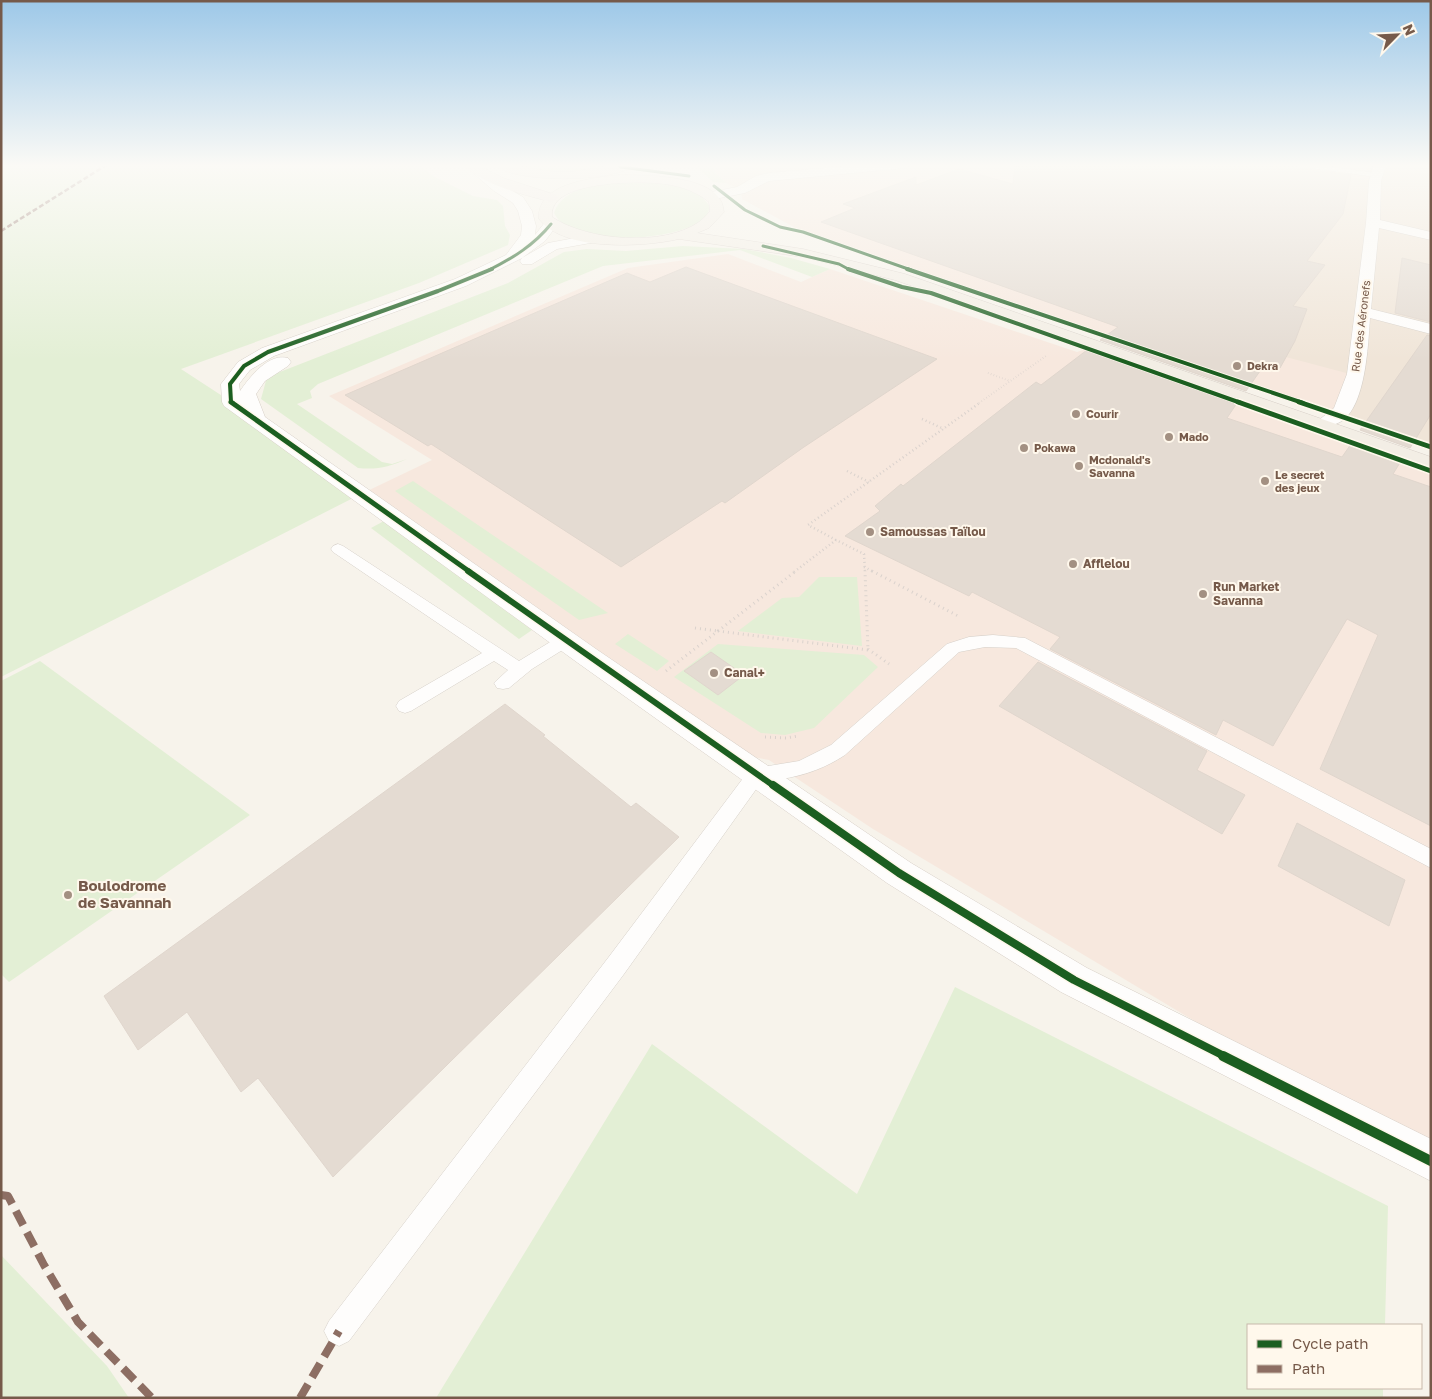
<svg xmlns="http://www.w3.org/2000/svg" width="1432" height="1399" font-family="'Golos Text',sans-serif">
	<rect width="100%" height="100%" fill="#f7f3eb"/>
	<path fill="#f0e5d8" d="M1286,167L1431,173V447L1334,415L1198,334Z"/>
	<path fill="#f7e8de" d="M714,164H1431V173L1378,171L1375,181L1286,168L1199,334L1350,374L1334,415L1045,315L867,255L803,232L742,199L741,190L726,183L715,172Z
		M728,254L801,282L830,269L1077,352L1089,348L1431,471V1153L1280,1072L873,829L769,760L726,752L361,494L432,460L329,396L628,268Z"/>
	<path fill="#e3efd5" d="M1,164H419L433,176L473,196L497,200L503,206L505,226L510,235L508,245L419,283L181,369L256,418L361,494L1,677Z
		M513,164H609L611,167C579,173 544,176 513,164Z
		M696,164H714L715,172L726,183L713,182L696,166Z
		M628,182C655,182 695,181 710,207C709,210 708,214 705,217C680,242 588,245 561,222C558,220 556,216 554,213C563,185 604,184 628,182Z
		M683,246L744,249L791,258L830,269L812,277L740,250L603,266L318,384L310,391L312,398L297,404L382,462L392,464L407,459C389,467 377,470 358,468L261,399L267,377L508,283L564,252L587,249L626,251Z
		M413,481L608,613L579,620L395,491Z
		M384,521L532,630L519,639L371,528Z
		M819,577H857L862,646L738,631L782,598L799,597Z
		M628,634L669,661L657,671L615,644Z
		M718,644L864,655L878,667L814,728L785,735L761,733L674,677Z
		M40,661L250,815L9,982L1,974V681Z
		M955,987L1388,1206L1385,1325H1248V1388H1383V1398H436L652,1044L857,1194Z
		M1,1255L107,1366L129,1398H1Z"/>
	<path fill="#e4dbd2" stroke="#e0d6cd" d="M1015,164H1290L1296,168L1351,175L1343,214L1307,261L1325,265L1293,306L1307,309L1295,341L1280,368L1265,364L1246,391L1100,340L1118,327L821,222L855,208L843,204L916,177V185L959,169L1013,184Z
		M1402,258L1431,265V322L1395,313Z
		M686,267L937,359L804,447L725,503L722,501L621,567L431,444L428,446L345,395L627,273L650,282Z
		M1427,335L1431,336V414L1410,448L1360,430Z
		M1087,350L1237,403L1227,418L1342,457L1351,444L1401,461L1393,474L1431,487V826L1320,769L1378,635L1347,619L1273,746L1223,720L1216,735L1050,649L1060,637L972,592L969,596L845,536L880,511L875,506L901,484L903,486L1036,382L1041,385Z
		M711,652L744,675L718,695L684,671Z
		M1038,662L1207,751L1197,770L1245,795L1222,834L999,706Z
		M505,704L545,735L543,736L631,807L636,803L679,837L333,1177L258,1078L241,1092L187,1012L138,1050L104,996Z
		M1297,823L1405,880L1389,926L1278,866Z"/>
	<g fill="none" stroke-linecap="round" stroke-linejoin="round">
		<g stroke="#d6d0c9" stroke-width="1">
			<path id="lane" d="M1292,164H1310L1376,173L1380,175L1376,177L1296,166Z
				M338,544L343,546L519,661L560,636L566,634L572,636L574,640L572,644L532,669L509,688L503,689L497,688L494,683L508,670L494,661L411,711L405,713L399,711L396,706L399,701L482,653L333,552L331,549L333,546Z
				M993,635L1025,638L1431,849V868L1016,648L985,647L959,652L845,755C819,772 793,779 762,781L624,974L349,1341L339,1346L329,1341L324,1331L329,1321L608,958L750,769L799,761L831,745L947,644L969,637Z"/>
		</g>
		<g stroke="#d6d0c9" stroke-width="1">
			<path id="street" d="M871,164H911L905,168L769,181L745,193L710,200L704,196L706,193L737,187L756,176L769,173Z
				M1374,164H1386L1381,181L1380,220L1431,232V240L1379,228L1371,309L1431,324V334L1370,318C1368,344 1366,435 1322,424L1319,420L1334,408L1347,374L1366,223L1369,181Z"/>
		</g>
		<g stroke="#d7cfc7" stroke-width="1">
			<path id="secondary" d="M476,165L480,166L502,185L523,197L532,211L536,226L535,235L546,221H556L558,224L545,241L522,258L548,243L591,235L598,239L596,242L557,249L532,264H522L520,261L522,258L466,286L274,356L250,370L239,384L240,391C250,377 268,353 288,358L291,362L288,366L265,381L256,394L265,417L596,649L911,863L1087,968L1431,1139V1181L1061,992L887,883L578,663L224,406L222,402L221,384L238,362L262,348L455,279L506,255L521,235L522,226L518,211L513,203L494,191L472,172L470,169L472,166Z"/>
		</g>
		<g stroke="#d8d0c9" stroke-width="1">
			<path id="primary" d="M619,175C643,175 708,175 721,201C723,204 723,209 724,212L709,228L697,233L803,249L905,274L1431,457V470L895,280L803,257L679,239C644,247 564,252 539,219C536,183 593,178 619,175ZM619,183C651,182 683,181 709,202L710,211C707,215 703,219 699,222C663,247 588,241 552,217C549,189 598,185 619,183Z"/>
		</g>
		<g stroke="#d8d0c9" stroke-width="1">
			<path id="highway" d="M463,164H476L503,178L556,195L558,198L552,202C528,196 479,184 463,164Z
				M493,164C515,162 539,172 563,172C587,172 612,162 636,164C618,183 511,184 493,164Z"/>
		</g>
		<path stroke="#dad2cd" stroke-width="2" stroke-dasharray="0.5 2.5" stroke-linecap="butt" d="M988,373L1010,381
			M979,403L1046,356"/>
		<path stroke="#dad2cd" stroke-width="2.5" stroke-dasharray="1 3" stroke-linecap="butt" d="M922,419L944,429
			M847,471L869,482
			M836,540L808,525L981,402
			M864,567L874,572
			M794,572L836,540L864,554L865,572"/>
		<path stroke="#dad2cd" stroke-width="3" stroke-dasharray="1 4" stroke-linecap="butt" d="M872,571L960,617
			M695,628L718,631
			M718,631L868,650L865,571
			M718,631L796,571
			M868,649L889,664
			M666,671L718,631
			M765,737L786,738L798,736"/>
		<use href="#lane" fill="#fefdfc" fill-rule="evenodd"/>
		<use href="#street" fill="#fefdfc" fill-rule="evenodd"/>
		<use href="#secondary" fill="#fefdfc" fill-rule="evenodd"/>
		<use href="#primary" fill="#f3eee5" fill-rule="evenodd"/>
		<use href="#highway" fill="#f1e9e4" fill-rule="evenodd"/>
		<path stroke="#8d6e63" stroke-width="2.5" stroke-dasharray="5 2.5" stroke-linecap="butt" d="M1,231L108,164"/>
		<path stroke="#8d6e63" stroke-width="8" stroke-dasharray="16 8" stroke-linecap="butt" d="M1,1195L8,1196L44,1265L78,1322L152,1398
			M300,1398L339,1331"/>
		<g stroke="#fff8ec" stroke-width="4.5">
			<path id="cycleway-far5" d="M617,164L621,167L689,176
				M714,186L745,210L780,227L803,232L911,270
				M763,246L839,264L850,270
				M489,270C513,258 534,245 551,224"/>
		</g>
		<g stroke="#fff8ec" stroke-width="5.5">
			<path id="cycleway-far4" d="M848,269L902,287L931,293L1241,403
				M907,269L1303,403
				M233,403L231,402L230,384L244,366L268,352L438,291L492,269"/>
		</g>
		<g stroke="#fff8ec" stroke-width="8">
			<path id="cycleway-far3" d="M231,402L470,572
				M1238,402L1431,471
				M1299,402L1431,447"/>
		</g>
		<g stroke="#fff8ec" stroke-width="9">
			<path id="cycleway-far2" d="M468,571L774,786"/>
		</g>
		<g stroke="#fff8ec" stroke-width="11">
			<path id="cycleway-far1" d="M773,785L899,873L1074,980L1226,1057"/>
		</g>
		<g stroke="#fff8ec" stroke-width="13">
			<path id="cycleway" d="M1223,1056L1431,1161"/>
		</g>
		<use href="#cycleway-far5" stroke="#1b5e20" stroke-width="3"/>
		<use href="#cycleway-far4" stroke="#1b5e20" stroke-width="4"/>
		<use href="#cycleway-far3" stroke="#1b5e20" stroke-width="5"/>
		<use href="#cycleway-far2" stroke="#1b5e20" stroke-width="6"/>
		<use href="#cycleway-far1" stroke="#1b5e20" stroke-width="8"/>
		<use href="#cycleway" stroke="#1b5e20" stroke-width="10"/>
	</g>
	<linearGradient id="sky" x2="0" y2="1"><stop stop-color="#9dc8e8"/><stop offset="0.46" stop-color="#fbfaf6"/><stop offset="1" stop-color="#fbfaf6" stop-opacity="0"/></linearGradient>
	<rect width="1432" height="360" fill="url(#sky)"/>
	<g fill="#a39082" stroke="#fff8ec" stroke-width="2">
		<circle cx="1237" cy="366" r="5"/>
		<circle cx="1076" cy="414" r="5"/>
		<circle cx="1169" cy="437" r="5"/>
		<circle cx="1024" cy="448" r="5"/>
		<circle cx="1079" cy="466" r="5"/>
		<circle cx="1265" cy="481" r="5"/>
		<circle cx="870" cy="532" r="5"/>
		<circle cx="1073" cy="564" r="5"/>
		<circle cx="1203" cy="594" r="5"/>
		<circle cx="714" cy="673" r="5"/>
		<circle cx="68" cy="895" r="5"/>
	</g>
	<g text-anchor="middle" stroke-width="4" stroke-linejoin="round" paint-order="stroke">
		<g font-size="11" fill="#765a4a" stroke="#fff8ec">
			<text transform="translate(1361 326) rotate(-83)" y="4">Rue des Aéronefs</text>
		</g>
		<g font-size="11" font-weight="bold" fill="#765a4a" stroke="#fff8ec" text-anchor="start">
			<text x="1247" y="370">Dekra</text>
			<text x="1086" y="418">Courir</text>
			<text x="1179" y="441">Mado</text>
			<text x="1034" y="452">Pokawa</text>
			<text x="1089" y="464">Mcdonald's<tspan x="1089" dy="13">Savanna</tspan></text>
			<text x="1275" y="479">Le secret<tspan x="1275" dy="13">des jeux</tspan></text>
		</g>
		<g font-size="12" font-weight="bold" fill="#765a4a" stroke="#fff8ec" text-anchor="start">
			<text x="880" y="536">Samoussas Taïlou</text>
			<text x="1083" y="568">Afflelou</text>
			<text x="1213" y="591">Run Market<tspan x="1213" dy="14">Savanna</tspan></text>
			<text x="724" y="677">Canal+</text>
		</g>
		<g font-size="15" font-weight="bold" fill="#765a4a" stroke="#fff8ec" text-anchor="start">
			<text x="78" y="891">Boulodrome<tspan x="78" dy="17">de Savannah</tspan></text>
		</g>
	</g>
	<rect width="1432" height="1399" fill="none" stroke="#765a4a" stroke-width="5"/>
	<rect x="1247" y="1324" width="175" height="65" fill="#fff8ec" stroke="#c8b9ab"/>
	<rect x="1257" y="1340" width="25" height="8" fill="#1b5e20" stroke="#c8b9ab"/>
	<text x="1292" y="1349" font-size="15" fill="#765a4a">Cycle path</text>
	<rect x="1257" y="1365" width="25" height="8" fill="#8d6e63" stroke="#c8b9ab"/>
	<text x="1292" y="1374" font-size="15" fill="#765a4a">Path</text>
	<g transform="translate(1397 35) rotate(66)" stroke="#fff8ec" stroke-width="4" paint-order="stroke">
	<path d="M0-4L9 19L0 12L-9 19Z" fill="#765a4a"/>
	<text y="-8" font-size="14" font-weight="bold" text-anchor="middle" fill="#765a4a">N</text>
	</g>
</svg>
